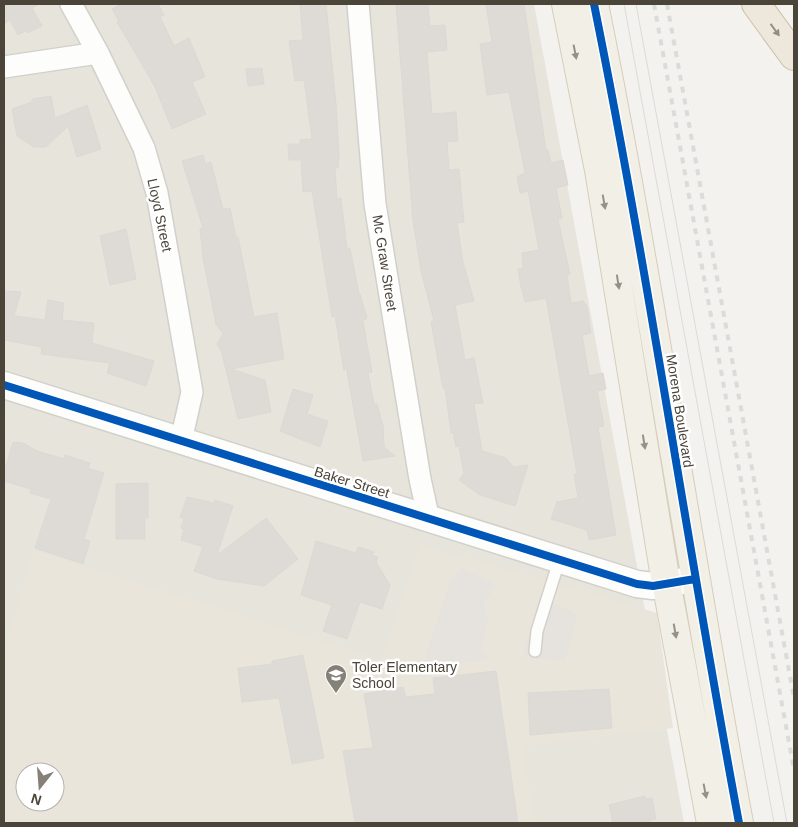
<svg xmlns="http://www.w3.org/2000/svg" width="798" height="827" font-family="Helvetica,sans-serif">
	<rect width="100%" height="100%" fill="#f4f2ee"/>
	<path fill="#e7e4dc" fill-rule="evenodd" d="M4,4H534L684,823H4ZM25,772H55V802H25Z"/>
	<path fill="#eae5da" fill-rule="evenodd" d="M420,545L657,613L673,728L522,746L535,823H4V654L34,550L382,660ZM25,772H55V802H25Z"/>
	<path fill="#e6e3df" d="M461,568L496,584L484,603L489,621L480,648L490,659L428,668L425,656L451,579Z
		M540,595L578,615L565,661L523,657Z"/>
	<path fill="#dedbd6" stroke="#dcd9d4" d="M4,4H39L32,8L42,26L28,33L27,30L18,35L10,20L4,24Z
		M121,4H158L164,15L160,17L174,46L189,38L205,77L192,82L206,114L172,129L155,87L117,22L119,21L112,9Z
		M300,4H326L336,104L339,156L338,168H335L337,199L341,198L347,249L350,248L359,294H360L367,318L363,321L372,372L368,373L374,404H377L383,425L384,447L395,456L363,461L346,366L344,371L335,316L332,317L312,191L303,192L301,160H289L288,144H300V140L312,139L304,80L295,81L289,41L303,40Z
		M396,4H428L430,26L445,25L447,50L427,52L432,114L456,112L458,141L447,142L449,170L459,169L464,222L457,223L463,262L474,301L455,305L465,360L474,358L483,403L474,404L482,451L506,458L514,467L528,465L515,506L480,495L459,480L464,474L459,446L456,447L453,432L451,433L445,388H443L431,322L434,321L421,271L413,221Z
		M486,4H524L546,150H548L551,163L563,160L568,185L556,188L562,218L558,219L570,274L567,275L571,303L583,301L587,306L591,333L582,335L589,376L603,373L606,389L597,391L604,426L598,427L616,535L589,540L587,530L551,519L557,502L578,498L574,474H577L546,298L525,302L521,287L518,269H523L522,253L539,250L528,191L520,193L517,177L525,173L509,92L487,95L480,44L492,42Z
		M262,68L264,84L248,86L246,69Z
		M51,96L55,118L87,105L101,149L77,157L68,126L46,147H34L17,136L12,109L32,102V99Z
		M203,155L205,164L211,162L223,209L230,208L236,238L238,237L254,317L277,313L284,359L231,369L265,380L271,412L238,419L221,350L217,344L223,334L216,324L203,258L200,229L203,228L182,161Z
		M126,229L136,279L110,285L100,236Z
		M4,291L21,292L14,316L45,320L48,300L64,303L62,320L94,323L92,343L154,361L146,386L107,373L110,363L41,354L42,347L4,340Z
		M293,389L313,395L307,414L328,421L320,447L280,431Z
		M13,442L23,443L37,451L64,459L65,455L90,463L88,468L104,473L84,539L90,541L83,564L35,548L51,499L30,493L31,489L4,481V473Z
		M148,483V518H145V539H116V484Z
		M187,497L214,503L215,500L233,506L217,555L266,518L298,559L264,586L216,579L194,571L203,547L181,540L184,529L181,528L184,519L180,517Z
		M316,541L356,553L358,547L374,552L372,555L378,557L376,562L390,585L382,609L360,602L347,639L323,631L332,605L301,595Z
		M303,655L324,758L292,764L279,698L242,702L238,668L272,664V661Z
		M496,671L518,823H355L343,751L373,748L364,694L403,687L406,697L435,694L433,678Z
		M609,689L612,728L530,735L528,693Z
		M645,796L646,799L652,798L656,819L650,820V823H613L609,805Z"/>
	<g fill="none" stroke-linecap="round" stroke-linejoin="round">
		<g stroke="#d2d0cb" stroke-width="14">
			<path id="service" d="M535,651L537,631L559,561"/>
		</g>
		<g stroke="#d2d0cb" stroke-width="24">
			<path id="minor" d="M71,4L98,53L144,148L157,193L192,392L181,441
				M358,4L375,204L420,479L429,520
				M4,67L98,53"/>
		</g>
		<g stroke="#d2d0cb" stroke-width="29">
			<path id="tertiary" d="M4,385L637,584L653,586L695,579"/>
		</g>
		<g stroke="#d6cebb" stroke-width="30">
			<path id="primary" d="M566,4L599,170L664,571L711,823
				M594,4C649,276 688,551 739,823"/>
		</g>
		<g stroke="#ccbfa9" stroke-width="30">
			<path id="motorway" d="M756,4L794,56"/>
		</g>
		<use href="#service" stroke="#fdfdfc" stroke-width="11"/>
		<use href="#minor" stroke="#fdfdfc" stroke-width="21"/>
		<use href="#tertiary" stroke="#fdfdfc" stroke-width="26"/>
		<use href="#primary" stroke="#f2efe6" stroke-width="28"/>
		<use href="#motorway" stroke="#ede8db" stroke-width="28"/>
		<path stroke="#dbdbda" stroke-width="1" d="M624,4L774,823
			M636,4L787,823"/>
		<path stroke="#dbdbda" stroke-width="4" stroke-dasharray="6 6" stroke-linecap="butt" d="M654,4L794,770
			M667,4L794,698"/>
		<g stroke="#fff" stroke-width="11">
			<path id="cycleway" d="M594,4C649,276 688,551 739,823
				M4,385L637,584L653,586L695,579"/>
		</g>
		<use href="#cycleway" stroke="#0057b8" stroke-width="8"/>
	</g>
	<defs><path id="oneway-solid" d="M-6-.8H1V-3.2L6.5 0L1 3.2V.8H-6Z" transform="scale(1.25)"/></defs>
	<use fill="#948e82" href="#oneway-solid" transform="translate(775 30) rotate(54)"/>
	<g fill="#969187">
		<use href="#oneway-solid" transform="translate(575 52) rotate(79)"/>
		<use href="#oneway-solid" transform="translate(604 202) rotate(80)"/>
		<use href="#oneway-solid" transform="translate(618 282) rotate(81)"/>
		<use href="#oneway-solid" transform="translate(644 442) rotate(81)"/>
		<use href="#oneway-solid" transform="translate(675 631) rotate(80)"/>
		<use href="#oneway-solid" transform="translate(705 791) rotate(79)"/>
	</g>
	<defs>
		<g id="school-pin" transform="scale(1.125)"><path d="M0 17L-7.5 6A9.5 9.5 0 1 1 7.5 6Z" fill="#868178" stroke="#fff"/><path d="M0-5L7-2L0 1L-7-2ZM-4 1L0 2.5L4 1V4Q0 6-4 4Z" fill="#fff"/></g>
	</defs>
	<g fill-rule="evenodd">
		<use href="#school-pin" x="336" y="675"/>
	</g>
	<g text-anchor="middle" stroke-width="5" stroke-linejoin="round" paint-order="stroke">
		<g font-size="14" fill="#4b4439" stroke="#fff">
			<text transform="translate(160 215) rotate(78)" y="5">Lloyd Street</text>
			<text transform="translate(385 263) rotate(81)" y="5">Mc Graw Street</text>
			<text transform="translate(680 411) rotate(81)" y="5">Morena Boulevard</text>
			<text transform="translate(352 482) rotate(17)" y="5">Baker Street</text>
		</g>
		<g font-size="14" fill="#4b4439" stroke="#fff" text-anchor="start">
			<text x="352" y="672">Toler Elementary<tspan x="352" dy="16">School</tspan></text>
		</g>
	</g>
	<rect width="798" height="827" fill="none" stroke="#4b4439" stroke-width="10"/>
	<g transform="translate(40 787) rotate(197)"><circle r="24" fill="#ffffff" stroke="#b7b4b0"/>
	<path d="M0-4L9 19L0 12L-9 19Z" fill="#868178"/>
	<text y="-8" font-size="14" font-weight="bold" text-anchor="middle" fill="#4b4439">N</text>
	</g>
</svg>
